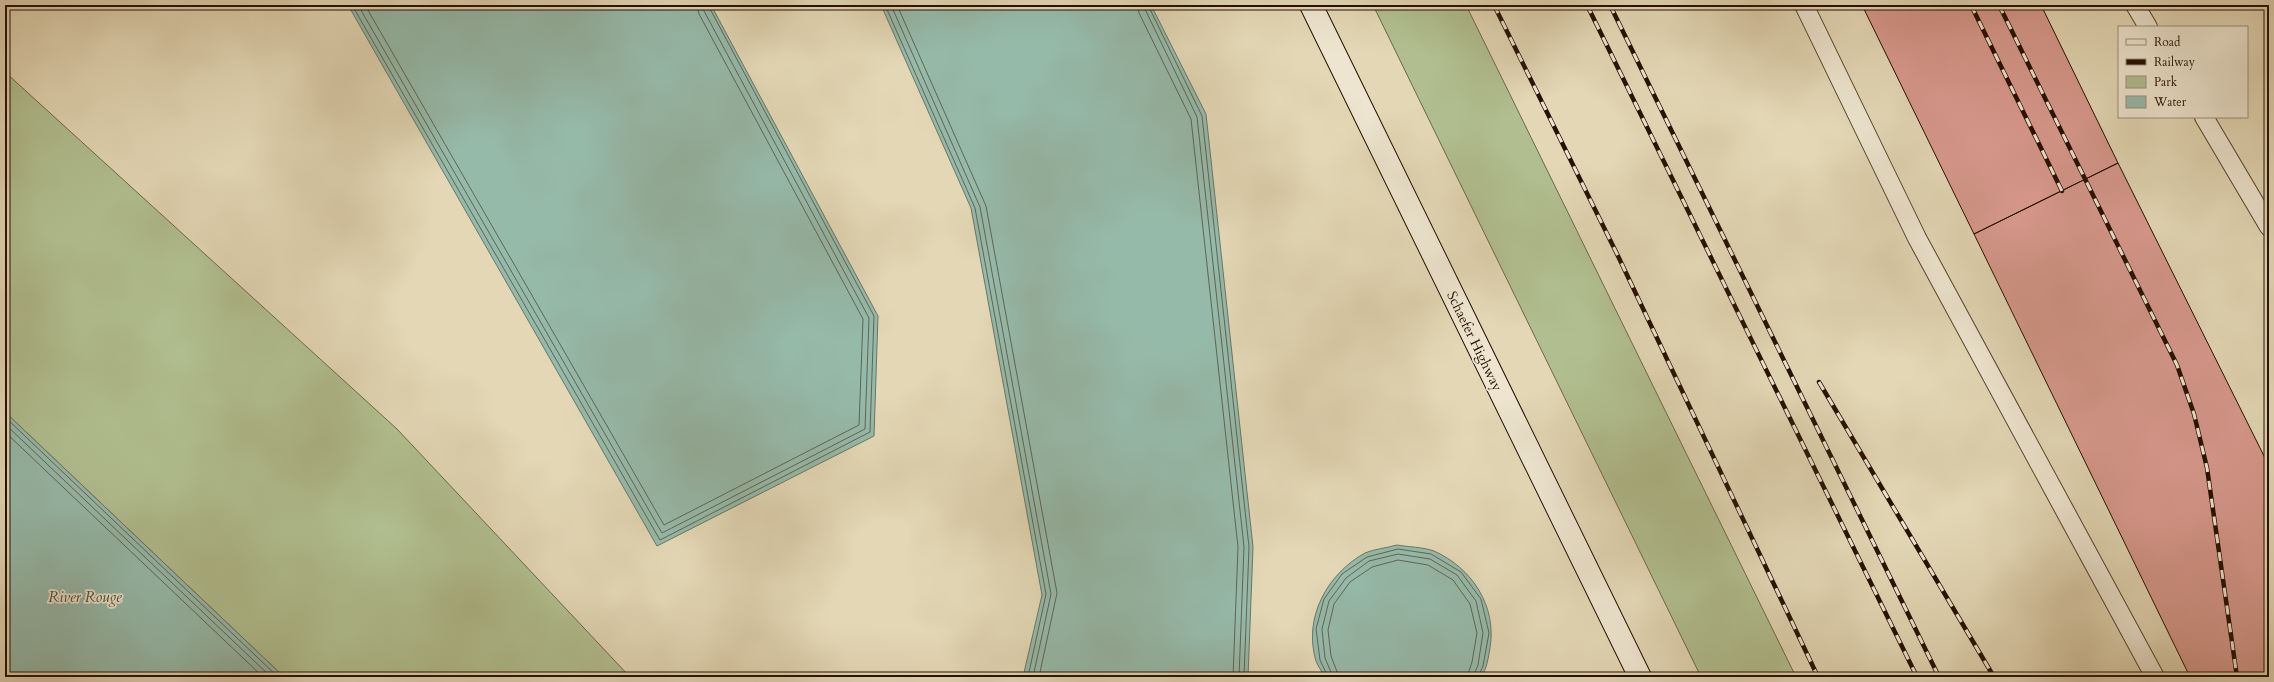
<svg xmlns="http://www.w3.org/2000/svg" width="2274" height="682" font-family="Cardo,serif">
	<rect width="100%" height="100%" fill="#e3d7b5"/>
	<filter id="stains"><feTurbulence type="fractalNoise" baseFrequency=".005" numOctaves="4"/><feColorMatrix values="0 0 0 0 .2 0 0 0 0 .09 0 0 0 0 .02 0 0 0 .5 -.17"/></filter>
	<radialGradient id="worn" r=".72"><stop offset=".6" stop-color="#630" stop-opacity="0"/><stop offset="1" stop-color="#630" stop-opacity=".3"/></radialGradient>
	<path fill="#b1bf90" stroke="#6c6848" d="M1373,5H1466L1796,677H1701Z
		M5,72L397,429L630,677H284L5,412Z"/>
	<path fill="#96baaa" stroke="#697666" d="M348,5H711L878,316L874,436L657,546Z
		M881,5H1151L1206,114L1253,547L1248,677H1023L1042,595L971,208Z
		M5,412L284,677H5Z
		M1397,545C1408,547 1423,547 1434,551C1472,568 1497,606 1490,648C1488,659 1487,668 1481,677H1325C1322,672 1318,666 1316,661C1303,618 1327,574 1365,553C1374,549 1387,548 1397,545Z"/>
	<g fill="none" stroke-linecap="round" stroke-linejoin="round">
		<path stroke="#5e6555" stroke-width="1" d="M352,5L660,540L870,432L874,316L708,5
			M358,5L662,533L865,429L869,318L704,11L703,5
			M365,5L664,525L859,425L863,319L699,14L697,5
			M885,5L975,208L1046,594L1028,677
			M891,5L980,207L1051,594L1033,677
			M897,5L986,206L1057,593L1039,677
			M1137,5L1139,13L1191,119L1238,547L1233,677
			M1143,5L1197,117L1244,547L1239,677
			M1148,5L1202,116L1249,547L1244,677
			M5,417L278,677
			M5,424L271,677
			M5,432L263,677
			M1328,677L1320,660L1316,629L1324,599L1342,574L1367,557L1398,549L1431,554L1461,572L1481,599L1489,633L1483,666L1478,677
			M1333,677L1325,658L1322,629L1329,601L1346,578L1369,561L1398,554L1430,559L1457,575L1476,601L1483,633L1478,665L1473,677
			M1339,677L1331,656L1328,630L1334,604L1350,582L1372,567L1398,560L1428,565L1453,580L1470,604L1477,633L1472,662L1467,677"/>
	</g>
	<path fill="#d7998d" stroke="#261000" d="M1862,5H2041L2118,163L1974,234Z
		M2118,163L2269,466V677H2190L1974,234Z"/>
	<g fill="none" stroke-linecap="round" stroke-linejoin="round">
		<g stroke="#55422d" stroke-width="20">
			<path id="lane" d="M1804,5L1917,238L2155,677
				M2135,5L2148,27
				M2204,117L2269,227"/>
		</g>
		<g stroke="#261000" stroke-width="24">
			<path id="secondary" d="M1311,5L1640,677"/>
		</g>
		<use href="#lane" stroke="#ede5cf" stroke-width="18"/>
		<use href="#secondary" stroke="#ede5cf" stroke-width="22"/>
		<g stroke="#261000" stroke-width="4.5">
			<path id="rail" d="M1494,5L1618,256L1818,677
				M1587,5L1917,677
				M1610,5L1939,677
				M1971,5L2062,191
				M1999,5L2177,365L2194,414L2207,468L2237,677
				M1819,382L1994,677"/>
		</g>
		<use href="#rail" stroke="#ede5cf" stroke-width="3" stroke-dasharray="9" stroke-linecap="butt"/>
	</g>
	<g text-anchor="middle" stroke-width="3.5" stroke-linejoin="round" paint-order="stroke">
		<g font-size="14" fill="#261000" stroke="#ede5cf">
			<text transform="translate(1475 341) rotate(64)" y="5">Schaefer Highway</text>
		</g>
		<g font-size="15" font-style="italic" fill="#4d4c3c" stroke="#ede5cf">
			<text x="85" y="602">River Rouge</text>
		</g>
	</g>
	<rect width="2274" height="682" fill="none" stroke="#e3d7b5" stroke-width="20"/>
	<rect x="6" y="6" width="2262" height="670" fill="none" stroke="#261000" stroke-width="2"/>
	<rect x="10" y="10" width="2254" height="662" fill="none" stroke="#261000"/>
	<rect x="2118" y="26" width="130" height="92" fill="#ede5cf" stroke="#9d907c"/>
	<rect x="2126" y="39" width="20" height="6" fill="#ede5cf" stroke="#9d907c"/>
	<text x="2154" y="46" font-size="12" fill="#261000">Road</text>
	<rect x="2126" y="59" width="20" height="6" fill="#261000" stroke="#9d907c"/>
	<text x="2154" y="66" font-size="12" fill="#261000">Railway</text>
	<rect x="2126" y="76" width="20" height="12" fill="#b1bf90" stroke="#9d907c"/>
	<text x="2154" y="86" font-size="12" fill="#261000">Park</text>
	<rect x="2126" y="96" width="20" height="12" fill="#96baaa" stroke="#9d907c"/>
	<text x="2154" y="106" font-size="12" fill="#261000">Water</text>
	<rect width="100%" height="100%" filter="url(#stains)"/>
	<rect width="100%" height="100%" fill="url(#worn)"/>
</svg>
